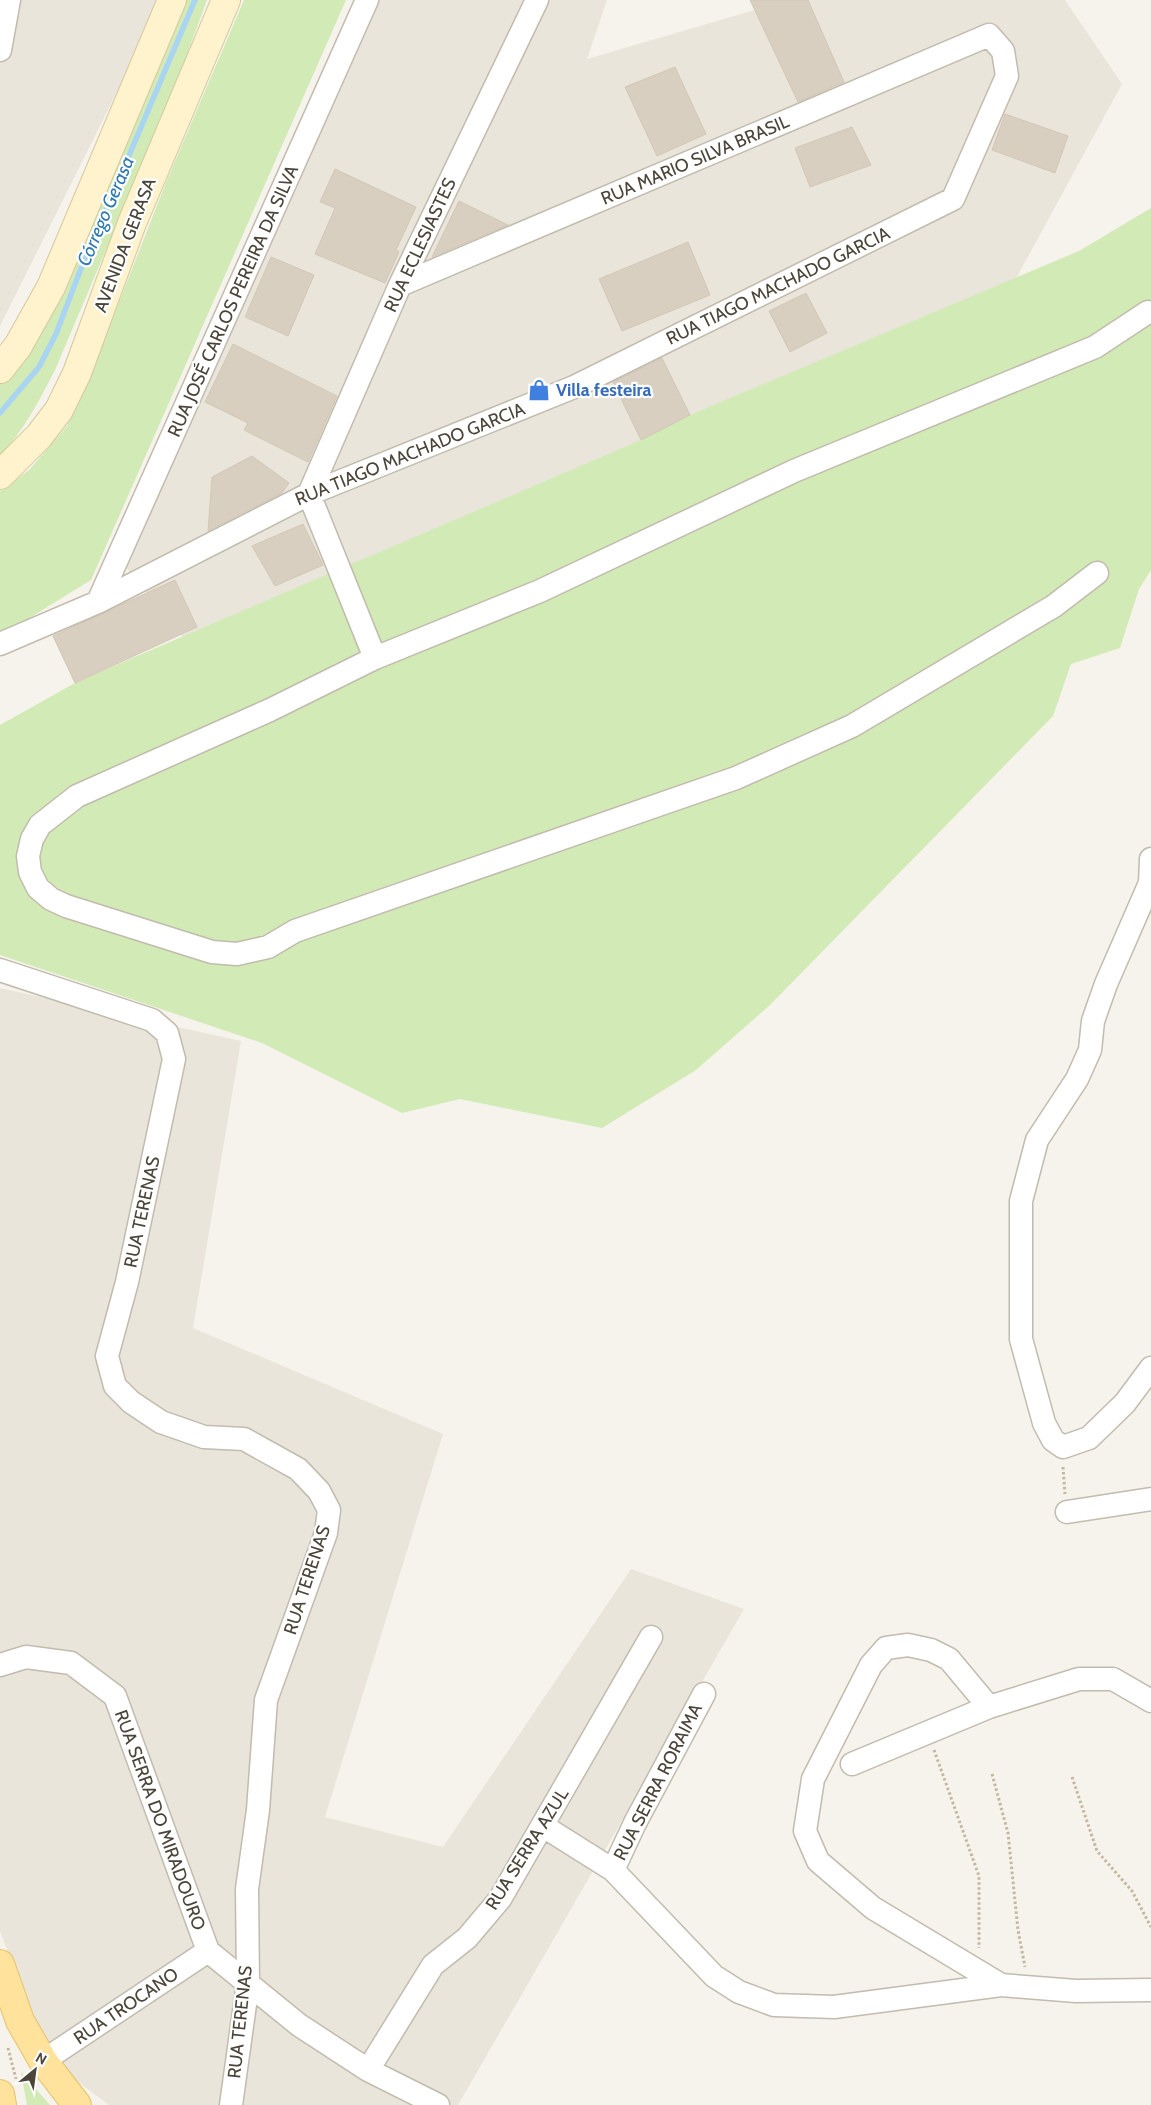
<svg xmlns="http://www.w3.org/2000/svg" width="1151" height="2105" font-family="Cabin,sans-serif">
	<rect width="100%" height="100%" fill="#f6f3ec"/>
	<path fill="#eae5da" d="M0,0H163L0,326Z
		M354,0H607L587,59L789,0H1065L1122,84L1011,288L199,658L111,549Z
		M0,988L241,1041L193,1328L443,1434L325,1817L443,1847L631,1569L744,1609L458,2105H109L49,2060L0,1931Z"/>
	<path fill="#d2eab5" d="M183,0H207L173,92L55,370C38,403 25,428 0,456V382L98,206L150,88Z
		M244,0H346L91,580L0,636V491L29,470L67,426L87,384L167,180Z
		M1151,208V570L1139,589L1120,648L1071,664L1053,716L770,1005L696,1070L602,1128L460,1099L402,1113L262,1043L0,955V725L75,683L123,662L641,440L690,415L1079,251Z
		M21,2072L50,2105H27Z"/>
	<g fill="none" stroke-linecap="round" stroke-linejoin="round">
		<path stroke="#a9d4f2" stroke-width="5.5" d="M0,413L39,367L56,334L80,271L195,0"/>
	</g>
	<path fill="#d8cfc1" stroke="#d3c7b4" d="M750,0H808L844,82L798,102Z
		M675,67L706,134L657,156L625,87Z
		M1005,114L1068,136L1055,173L992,150Z
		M852,127L871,165L810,187L795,148Z
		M335,169L416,207L396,250L399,252L385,283L315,254L335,208L320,202Z
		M459,201L508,225L432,257Z
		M688,242L710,295L622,331L599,279Z
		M271,257L314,275L288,336L245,317Z
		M806,293L827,333L790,352L769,311Z
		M233,344L337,396L308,462L244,430L248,423L205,402Z
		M662,358L690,415L641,440L613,382Z
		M252,456L289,483L282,493L208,531L212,477Z
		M303,524L323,565L275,586L252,546Z
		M175,580L197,627L75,683L53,636Z"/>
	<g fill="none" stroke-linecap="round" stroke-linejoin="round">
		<g stroke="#c2bbae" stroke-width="25">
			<path id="street" d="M0,50L9,0
				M1097,573L1054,606L852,726L736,778L295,931L268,947L237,954L212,952L66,906L51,899L38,888L30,872L28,856L32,839L40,825L77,796L270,710L375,658L540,591L794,471L1095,347L1148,312
				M98,602L367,0
				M0,644L98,602L309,494L574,387L953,199L1007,76L1003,51L989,35L400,285
				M375,658L309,494L400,285L537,0
				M1151,859L1150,883L1106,984L1093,1021L1090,1050L1077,1079L1037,1140L1021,1201V1339L1044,1423L1053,1440L1063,1447L1089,1438L1125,1403L1151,1368
				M0,970L152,1020L167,1033L174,1059L127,1282L107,1356L115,1386L131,1402L161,1422L204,1437L244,1439L298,1469L319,1491L329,1510L326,1533L266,1700L258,1810L247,1889L248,1983L231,2105
				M1067,1512L1151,1499
				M0,1665L26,1657L71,1663L115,1696L208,1951
				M704,1694L635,1823L613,1870L714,1976L739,1992L774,2005L834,2007L1001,1985L1076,1991L1151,1990
				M852,1764L989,1707
				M543,1826L613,1870
				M208,1951L299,2025L368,2070L438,2105
				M1001,1985L873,1908L818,1861L805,1831L813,1779L871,1665L886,1648L908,1645L931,1650L949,1659L989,1707L1079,1679H1113L1151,1701
				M43,2061L208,1951
				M368,2070L433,1965L467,1938L500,1899L651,1637"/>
		</g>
		<g stroke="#d6c79b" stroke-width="30">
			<path id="secondary" d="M0,369L18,346L51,287L172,0
				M0,475L39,436L59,410L77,373L132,223L226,0"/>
		</g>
		<g stroke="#e6c16a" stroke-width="30">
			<path id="primary" d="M0,1964L20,2021L43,2061L77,2105
				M0,2094L2,2105"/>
		</g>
		<path stroke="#c4b79f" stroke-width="3" stroke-dasharray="2.5 2.5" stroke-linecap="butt" d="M1063,1467L1065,1494
			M934,1750L979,1876V1948
			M992,1774L1008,1833L1018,1930L1025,1967
			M1072,1777L1097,1851L1132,1891L1151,1927
			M8,2048L16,2079"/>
		<use href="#street" stroke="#fff" stroke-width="22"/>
		<use href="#secondary" stroke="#fff3cd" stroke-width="28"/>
		<use href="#primary" stroke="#ffe39c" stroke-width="28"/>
	</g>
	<defs>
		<g id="shop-bare" transform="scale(1.725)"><path d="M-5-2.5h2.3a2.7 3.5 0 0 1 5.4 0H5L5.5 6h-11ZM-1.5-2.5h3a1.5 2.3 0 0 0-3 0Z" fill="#3f7fe0" stroke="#fff" stroke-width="2.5" paint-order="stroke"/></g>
	</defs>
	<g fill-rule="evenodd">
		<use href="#shop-bare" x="539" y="390"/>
	</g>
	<g text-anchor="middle" stroke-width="4.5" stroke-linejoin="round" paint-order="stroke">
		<g font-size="18" fill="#4b4439" stroke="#fff">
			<text transform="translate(695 160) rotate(-23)" y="6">RUA MARIO SILVA BRASIL</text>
			<text transform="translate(125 245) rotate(-69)" y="6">AVENIDA GERASA</text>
			<text transform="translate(420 245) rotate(-65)" y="6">RUA ECLESIASTES</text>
			<text transform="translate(778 286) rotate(-26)" y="6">RUA TIAGO MACHADO GARCIA</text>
			<text transform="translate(233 301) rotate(-66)" y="6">RUA JOSÉ CARLOS PEREIRA DA SILVA</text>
			<text transform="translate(410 454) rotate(-22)" y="6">RUA TIAGO MACHADO GARCIA</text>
			<text transform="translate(142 1212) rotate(-78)" y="6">RUA TERENAS</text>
			<text transform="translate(307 1580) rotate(-72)" y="6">RUA TERENAS</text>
			<text transform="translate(658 1782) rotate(-63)" y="6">RUA SERRA RORAIMA</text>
			<text transform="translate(160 1820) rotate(70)" y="6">RUA SERRA DO MIRADOURO</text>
			<text transform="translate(527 1849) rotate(-58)" y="6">RUA SERRA AZUL</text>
			<text transform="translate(126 2006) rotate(-34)" y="6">RUA TROCANO</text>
			<text transform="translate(240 2022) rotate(-84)" y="6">RUA TERENAS</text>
		</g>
		<g font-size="18" font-weight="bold" fill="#366cbe" stroke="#fff" text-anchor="start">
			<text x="556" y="396">Villa festeira</text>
		</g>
		<g font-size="19" font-style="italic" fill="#2e7ab2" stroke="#fff">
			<text transform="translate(105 211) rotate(-67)" y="7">Córrego Gerasa</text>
		</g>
	</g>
	<g transform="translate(35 2070) rotate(29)" stroke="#ffffff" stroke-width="4" paint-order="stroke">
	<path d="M0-4L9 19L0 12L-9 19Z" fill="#4b4439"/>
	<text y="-8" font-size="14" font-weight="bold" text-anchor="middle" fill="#4b4439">N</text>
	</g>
</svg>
